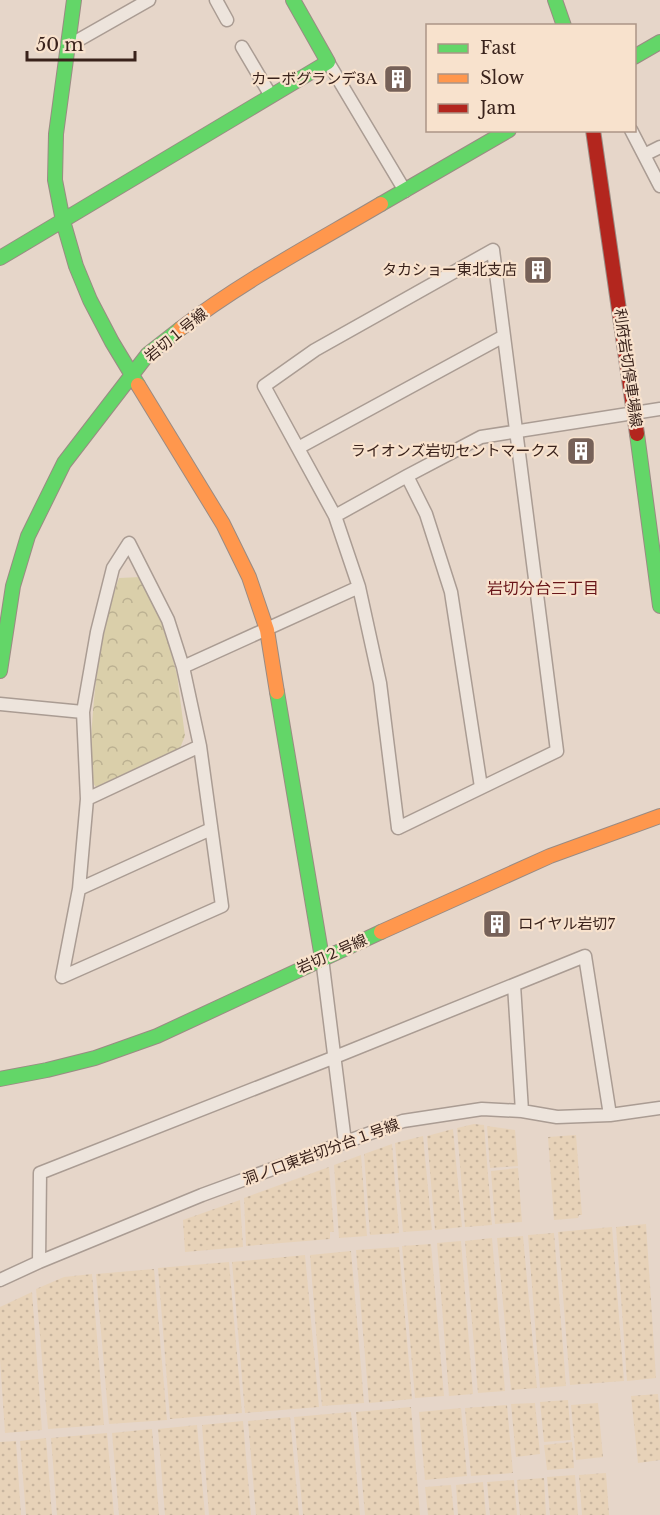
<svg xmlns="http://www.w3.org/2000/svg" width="660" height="1515" font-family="'Libre Baskerville','Noto Sans JP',serif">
	<defs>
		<pattern id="farmland-dots" width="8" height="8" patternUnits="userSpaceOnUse" patternTransform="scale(1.5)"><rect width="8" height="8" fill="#e7d2b8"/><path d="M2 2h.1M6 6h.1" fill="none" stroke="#c7b49e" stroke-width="1.8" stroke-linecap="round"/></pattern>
		<pattern id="forest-crowns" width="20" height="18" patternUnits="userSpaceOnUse" patternTransform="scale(1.5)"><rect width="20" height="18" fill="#dacfaa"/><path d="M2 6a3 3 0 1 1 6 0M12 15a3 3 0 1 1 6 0" fill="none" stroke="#bcb192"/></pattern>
	</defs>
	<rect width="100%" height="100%" fill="#e6d6c9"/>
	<path fill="url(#farmland-dots)" d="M474,1124L484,1125L492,1225L465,1227L457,1128Z
		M487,1126L515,1130L518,1166L490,1168Z
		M453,1129L462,1227L435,1230L427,1136Z
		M576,1135L582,1215H579L578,1218L554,1220L548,1137Z
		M423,1136L432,1230L403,1232L395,1143Z
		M392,1144L399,1233L370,1235L364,1154Z
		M361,1155L367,1236L339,1238L334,1165Z
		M329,1167L334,1232H330V1239L246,1246L244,1198Z
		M518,1168L522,1222L495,1224L491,1171Z
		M240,1200L243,1247L185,1252L183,1220Z
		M646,1224L656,1378L627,1381L616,1227Z
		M612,1227L624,1381L570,1385L558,1232Z
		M554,1233L566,1386L540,1388L528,1235Z
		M523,1236L537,1388L511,1390L497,1238Z
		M492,1238L505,1391L478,1393L465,1241Z
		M461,1241L473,1394L449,1396L437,1243Z
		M431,1244L444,1396L415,1398L402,1246Z
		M399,1247L412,1399L369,1403L356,1250Z
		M351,1251L364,1403L322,1406L310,1255Z
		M305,1255L319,1407L245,1413L232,1262Z
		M229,1262L242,1413L170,1419L158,1268Z
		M154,1269L167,1420L109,1424L96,1274Z
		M92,1274L104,1425L48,1429L36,1289L64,1277Z
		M32,1292L42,1430L5,1433L0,1359V1307Z
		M658,1394L660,1416V1460L638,1463L631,1396Z
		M568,1400L571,1440L544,1442L540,1402Z
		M535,1403L540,1454L516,1457L511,1404Z
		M598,1403L603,1457L576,1460L571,1405Z
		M507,1405L513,1473L471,1476L465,1408Z
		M411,1407L420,1515H365L356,1412Z
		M461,1408L467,1476L425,1480L419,1412Z
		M351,1412L360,1515H303L294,1417Z
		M290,1417L299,1515H256L248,1421Z
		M243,1421L251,1515H209L202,1425Z
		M197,1425L205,1515H165L158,1429Z
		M152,1429L159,1515H119L112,1433Z
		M107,1433L114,1515H57L51,1438Z
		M46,1438L52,1515H26L20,1441Z
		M16,1441L21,1515H0V1442Z
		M572,1442L574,1468L547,1470L544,1445Z
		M606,1473L609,1515H582L579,1475Z
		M575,1475L578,1515H550L547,1477Z
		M544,1478L546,1515H520L517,1480Z
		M514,1480L517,1515H490L487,1482Z
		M483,1482L486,1515H458L456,1485Z
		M451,1485L454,1515H428L425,1487Z"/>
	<path fill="url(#forest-crowns)" d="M141,577L152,599L166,633L177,675L185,736L180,748L96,787L89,778C91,738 93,698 99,658C103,631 110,604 119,578Z"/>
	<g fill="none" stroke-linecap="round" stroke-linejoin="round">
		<g stroke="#aa9c93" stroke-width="15">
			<path id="street" d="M216,0L227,20
				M68,46L149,0
				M242,47L271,96
				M328,62L405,191
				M631,130L660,186
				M644,155L660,147
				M493,250L557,751L398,828L380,683L359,587L335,516L264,386L315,350Z
				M298,448L504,336
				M407,476L426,514L451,592L481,787
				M335,516L407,476L481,437L660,409
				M129,543L168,620L183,667L200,746L222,906L62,977L79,889L87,799L83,712L97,632L113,568Z
				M183,667L359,587
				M0,704L83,712
				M87,799L200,746
				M79,889L211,829
				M322,958L345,1142
				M514,985L522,1111
				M39,1262L40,1173L335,1057L585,956L610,1115
				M0,1280L39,1262L202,1195L403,1121L482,1109L522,1111L557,1117L610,1115L660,1108"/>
		</g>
		<g stroke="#9a8b83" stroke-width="16">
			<path id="fast" d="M74,0L56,134L55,180L63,221L76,266L90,300L112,342L138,385
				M555,0L564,26
				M634,57L660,42
				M381,204L509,130
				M0,258L328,62L293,0
				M637,434L660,606
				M0,671L13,586L28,536L64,463L148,354L180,329
				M277,692L322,958
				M0,1079L47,1070L95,1058L157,1036L381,932"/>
		</g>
		<g stroke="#9a8b83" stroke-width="16">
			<path id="slow" d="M180,329C243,281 313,244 381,204
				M138,385L223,524L249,577L267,630L277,692
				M381,932L550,856L660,816"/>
		</g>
		<g stroke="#9a8b83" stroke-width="16">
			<path id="jam" d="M593,130L637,434"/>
		</g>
		<use href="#street" stroke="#ede4dc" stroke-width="12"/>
		<use href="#fast" stroke="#63d668" stroke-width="14"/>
		<use href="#slow" stroke="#ff974d" stroke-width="14"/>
		<use href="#jam" stroke="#b3261e" stroke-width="14"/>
	</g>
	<defs>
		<g id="building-square" transform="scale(1.5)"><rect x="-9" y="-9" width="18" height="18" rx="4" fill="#766158" stroke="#f8e2cd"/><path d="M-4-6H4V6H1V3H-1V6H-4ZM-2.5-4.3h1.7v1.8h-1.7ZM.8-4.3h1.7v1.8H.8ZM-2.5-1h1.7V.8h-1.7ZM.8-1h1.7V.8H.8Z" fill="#fff"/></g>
	</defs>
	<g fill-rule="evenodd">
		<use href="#building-square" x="398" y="79"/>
		<use href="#building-square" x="538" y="270"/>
		<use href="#building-square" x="581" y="451"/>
		<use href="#building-square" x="497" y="924"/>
	</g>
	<g text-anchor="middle" stroke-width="4.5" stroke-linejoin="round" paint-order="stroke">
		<g font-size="15" fill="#39221b" stroke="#f8e2cd" text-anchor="end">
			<text x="377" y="84">カーボグランデ3A</text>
			<text x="517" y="275">タカショー東北支店</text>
			<text x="560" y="456">ライオンズ岩切セントマークス</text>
			<text x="518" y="929" text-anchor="start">ロイヤル岩切7</text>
		</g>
		<g font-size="15" fill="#39221b" stroke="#f8e2cd">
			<text transform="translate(176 335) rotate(-39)" y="5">岩切１号線</text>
			<text transform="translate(628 368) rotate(82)" y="5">利府岩切停車場線</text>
			<text transform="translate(332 954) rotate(-24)" y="5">岩切２号線</text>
			<text transform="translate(321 1152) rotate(-20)" y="5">洞ノ口東岩切分台１号線</text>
		</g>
		<g font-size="16" fill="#691619" stroke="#f8e2cd">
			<text x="543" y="594">岩切分台三丁目</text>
		</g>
	</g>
	<rect x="426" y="24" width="210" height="108" fill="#f8e2cd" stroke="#ac9586" stroke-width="1.5"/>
	<rect x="438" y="44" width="30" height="9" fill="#63d668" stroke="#ac9586" stroke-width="1.5"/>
	<text x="480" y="54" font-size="18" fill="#39221b">Fast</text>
	<rect x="438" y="74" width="30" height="9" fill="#ff974d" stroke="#ac9586" stroke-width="1.5"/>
	<text x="480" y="84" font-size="18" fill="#39221b">Slow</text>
	<rect x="438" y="104" width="30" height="9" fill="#b3261e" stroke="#ac9586" stroke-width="1.5"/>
	<text x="480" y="114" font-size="18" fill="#39221b">Jam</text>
	<path d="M27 51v9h108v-9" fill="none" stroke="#39221b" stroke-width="3"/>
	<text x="36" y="51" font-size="18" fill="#39221b" stroke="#f8e2cd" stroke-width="4.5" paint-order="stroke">50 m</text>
</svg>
